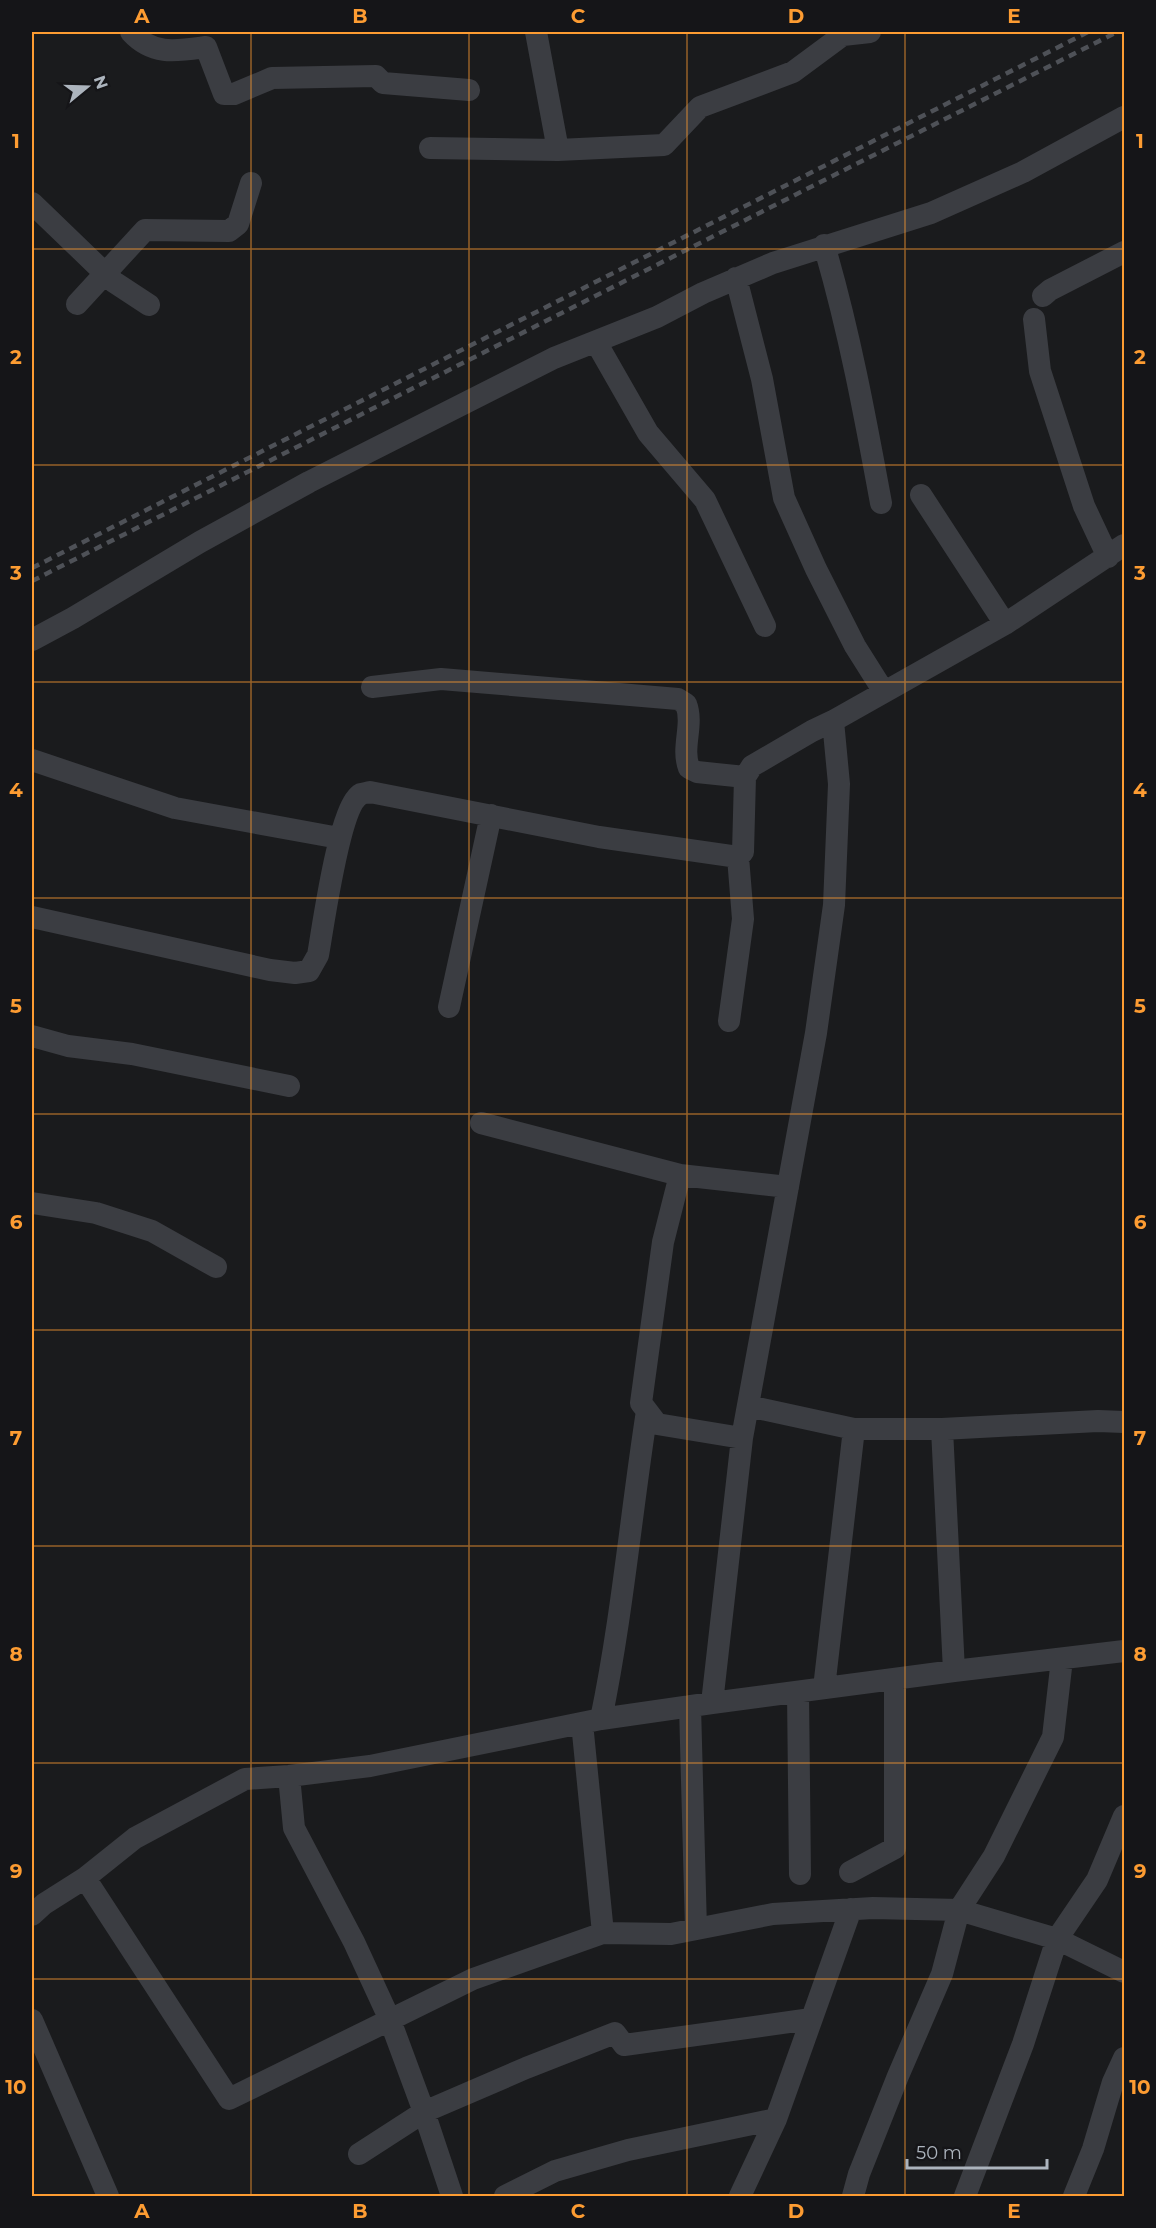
<svg xmlns="http://www.w3.org/2000/svg" width="1156" height="2228" font-family="Montserrat,sans-serif">
	<rect width="100%" height="100%" fill="#1a1b1d"/>
	<g fill="none" stroke-linecap="round" stroke-linejoin="round">
		<path stroke="#3b3d42" stroke-width="22" d="M131,32C153,56 177,51 206,47L224,94H234L272,78L376,76L383,83L469,90
			M536,32L558,150
			M430,148L558,150L664,145L700,107L793,72L843,35L870,32
			M32,203L114,282L149,305
			M824,245C849,330 865,416 881,503
			M736,278L762,379L784,498L816,569L855,646L884,692
			M1043,296L1050,290L1124,252
			M77,304L145,230L229,231L238,224L251,183
			M1034,319L1040,371L1084,506L1108,557
			M596,342L648,433L705,500L765,626
			M921,495L1005,624
			M32,640L73,618L200,542L309,482L554,358L657,317L703,293L773,263L931,213L1023,172L1124,117
			M372,687L441,679L678,699L686,704C694,725 681,747 689,768L697,772L745,777
			M32,760L175,808L339,838
			M32,917L270,970L295,973L309,971L318,955C323,928 339,806 361,794C364,793 367,793 370,792L599,837L738,857L743,852L745,777L752,766L812,731L833,721
			M449,1007L491,815
			M729,1021L743,919L738,857
			M32,1036L68,1046L132,1054L289,1086
			M481,1123L680,1175
			M32,1203L96,1213L152,1231L216,1267
			M748,1406L854,1429H942L1098,1421L1124,1422
			M942,1429L954,1671
			M742,1438L657,1424L641,1403L663,1242L680,1175L788,1187
			M824,1688L854,1429
			M798,1692L800,1874
			M712,1703L742,1438L816,1033L834,905L839,784L833,721L1005,624L1124,545
			M690,1706L696,1929
			M601,1719C622,1618 631,1514 647,1411
			M582,1723L603,1933
			M289,1776L294,1828L354,1942L390,2020L424,2112L452,2196
			M850,1872L895,1848V1679
			M85,1878L229,2099L473,1979L603,1933L671,1934L773,1914L873,1908L959,1910L1057,1939L1124,1972
			M32,1915L44,1904L85,1878L135,1838L245,1779L289,1776L370,1766L601,1719L712,1703L954,1671L1124,1651
			M32,2020L108,2196
			M359,2154L424,2112L526,2068L615,2033L624,2045L811,2019
			M505,2196L555,2171L628,2150L776,2119
			M740,2196L776,2119L851,1909
			M853,2196L859,2174L898,2076L942,1974L959,1910L994,1856L1053,1737L1062,1659
			M965,2196L1023,2044L1057,1939L1097,1880L1124,1816
			M1074,2196L1093,2149L1113,2082L1124,2058"/>
		<path stroke="#4e5157" stroke-width="4.5" stroke-dasharray="8 6" stroke-linecap="butt" d="M32,568L1088,32
			M32,581L1117,32"/>
	</g>
	<path fill="none" stroke="#fd9c32" stroke-width="1.5" stroke-opacity="0.55" d="M251,32V2196M469,32V2196M687,32V2196M905,32V2196M32,249H1124M32,465H1124M32,682H1124M32,898H1124M32,1114H1124M32,1330H1124M32,1546H1124M32,1763H1124M32,1979H1124"/>
	<rect width="1156" height="2228" fill="none" stroke="#151518" stroke-width="66"/>
	<g transform="translate(87 87) rotate(71)" stroke="#151518" stroke-width="4.5" paint-order="stroke">
	<path d="M0-4.5L10 22L0 15L-10 22Z" fill="#acb4bd"/>
	<text y="-9" font-size="16" font-weight="bold" text-anchor="middle" fill="#acb4bd">N</text>
	</g>
	<path d="M907 2159v9h140v-9" fill="none" stroke="#acb4bd" stroke-width="3"/>
	<text x="916" y="2159" font-size="18" fill="#acb4bd" stroke="#151518" stroke-width="4.5" paint-order="stroke">50 m</text>
	<rect x="33" y="33" width="1090" height="2162" fill="none" stroke="#fd9c32" stroke-width="2"/>
	<g font-size="20" text-anchor="middle" font-weight="bold" fill="#fd9c32">
		<text x="142" y="23">A</text>
		<text x="360" y="23">B</text>
		<text x="578" y="23">C</text>
		<text x="796" y="23">D</text>
		<text x="1014" y="23">E</text>
		<text x="16" y="148">1</text>
		<text x="1140" y="148">1</text>
		<text x="16" y="364">2</text>
		<text x="1140" y="364">2</text>
		<text x="16" y="580">3</text>
		<text x="1140" y="580">3</text>
		<text x="16" y="797">4</text>
		<text x="1140" y="797">4</text>
		<text x="16" y="1013">5</text>
		<text x="1140" y="1013">5</text>
		<text x="16" y="1229">6</text>
		<text x="1140" y="1229">6</text>
		<text x="16" y="1445">7</text>
		<text x="1140" y="1445">7</text>
		<text x="16" y="1661">8</text>
		<text x="1140" y="1661">8</text>
		<text x="16" y="1878">9</text>
		<text x="1140" y="1878">9</text>
		<text x="16" y="2094">10</text>
		<text x="1140" y="2094">10</text>
		<text x="142" y="2218">A</text>
		<text x="360" y="2218">B</text>
		<text x="578" y="2218">C</text>
		<text x="796" y="2218">D</text>
		<text x="1014" y="2218">E</text>
	</g>
</svg>
